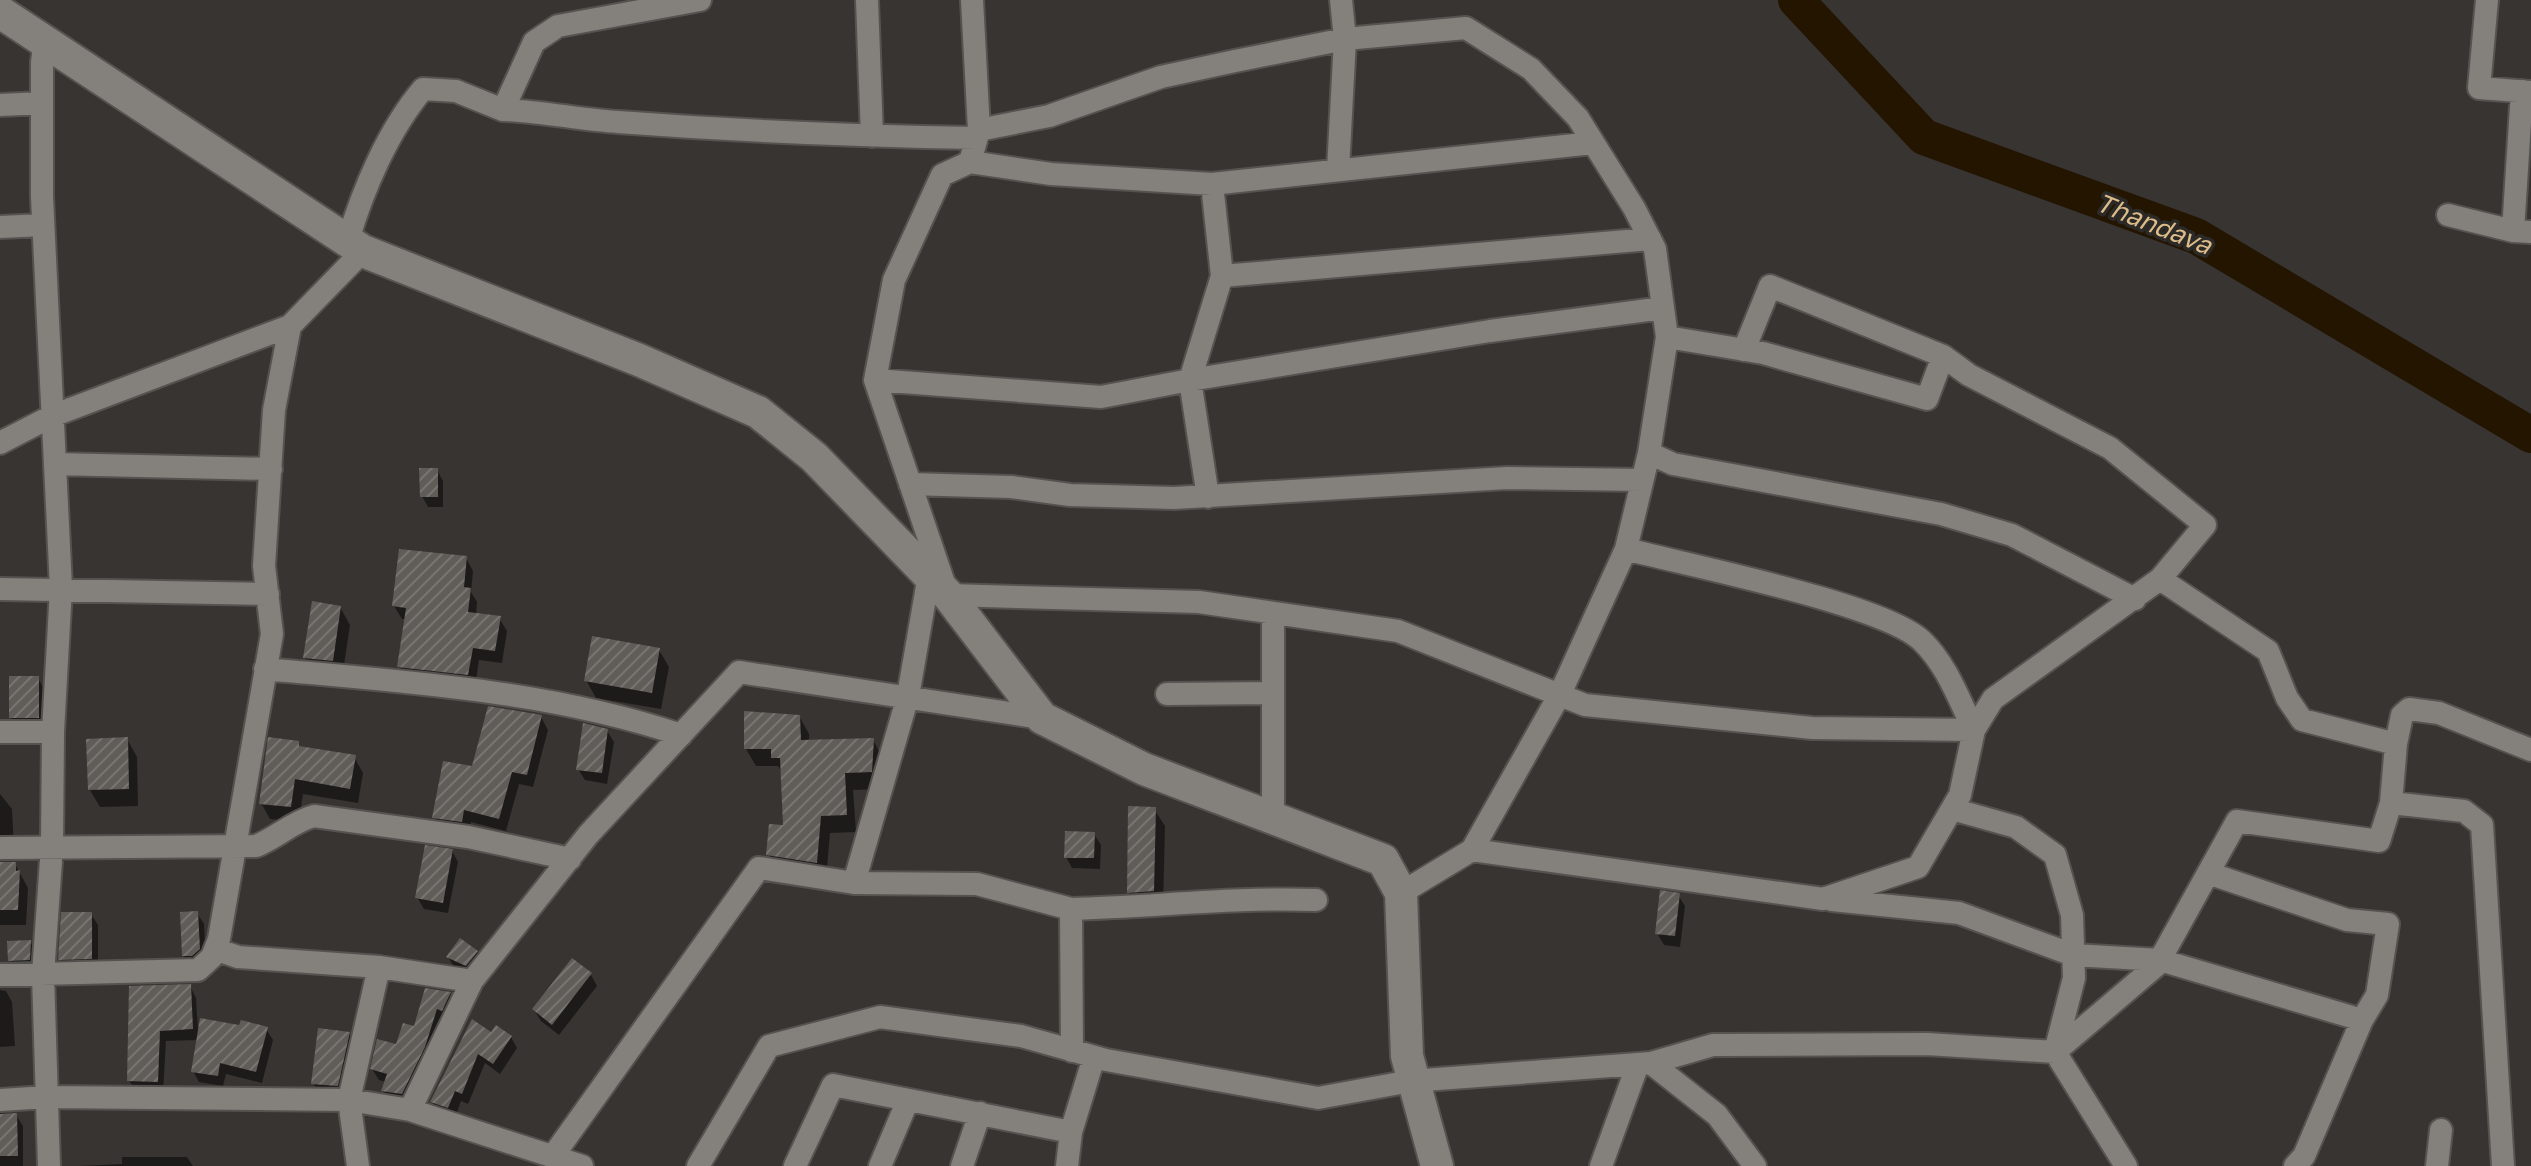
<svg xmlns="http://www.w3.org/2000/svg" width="2531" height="1166" font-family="'Golos Text',sans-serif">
	<defs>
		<pattern id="building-hatch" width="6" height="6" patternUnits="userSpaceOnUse" patternTransform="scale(2)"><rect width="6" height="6" fill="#605d59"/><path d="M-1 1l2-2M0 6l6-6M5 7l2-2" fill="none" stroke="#777571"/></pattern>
	</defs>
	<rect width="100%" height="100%" fill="#373431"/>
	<path fill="#0007" d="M437,470L443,481V507H428L422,496Z
		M466,558L473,571L471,592L477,602L476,615L499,618L507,631L502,663L479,660L475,687L407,680L399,667L406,619H402L394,606Z
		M340,607L350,625L342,678L315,675L305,658Z
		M659,650L669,667L661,709L596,698L586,680Z
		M38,678L44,689V729H18L11,717Z
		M799,716L809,734V742L873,740L883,758L881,789L853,790L856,832L830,833L826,880L779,872L769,855L786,828L783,774L778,766H756L746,749Z
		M541,717L548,730L533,787L519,784L506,831L471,822L468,834L442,831L435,818Z
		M607,731L614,742L607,784L585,780L578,769Z
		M127,739L137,757L138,806L100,807L90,790Z
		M298,743L301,749L354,757L363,773L358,803L303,794L299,822L270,819L261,803Z
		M0,794L12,809L14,849L0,853Z
		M1154,809L1165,826L1163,908L1139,909L1129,892Z
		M1094,834L1101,845L1100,869L1072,868L1066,857Z
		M452,851L458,862L448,913L424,909L417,897Z
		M0,863L15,864L28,888L26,925H0Z
		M1678,895L1685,906L1680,947L1664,945L1657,933Z
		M197,913L204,924L206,961L190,967L184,956Z
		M91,914L98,925V969L67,970L60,959Z
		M30,942L37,953L35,971L16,972L10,960Z
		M477,952L483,963L473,976L455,968L448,957Z
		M591,975L597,986L559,1035L541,1021L534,1010Z
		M190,986L196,998L198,1031L266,1029L273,1040L262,1083L226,1074L223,1086L199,1082L193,1071L198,1040L166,1041L163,1093L135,1091L129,1080L131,988Z
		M0,990L6,991L12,1002L15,1046L0,1047Z
		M450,994L456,1005L408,1105L390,1102L383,1091L386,1082L379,1080L372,1069Z
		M472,1022L492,1035L511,1037L517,1048L500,1074L485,1063L468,1104L461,1101L455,1118L438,1113L432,1102Z
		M349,1033L359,1051L347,1103L323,1100L313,1083Z
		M0,1113L16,1115L23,1126V1166H0Z
		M122,1157H187L193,1166H79L122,1164Z"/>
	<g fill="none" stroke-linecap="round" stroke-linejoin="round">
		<path stroke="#231500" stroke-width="36" d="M1796,0L1924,137L2196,236L2531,435"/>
	</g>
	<path fill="url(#building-hatch)" d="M419,468H438V497H420Z
		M399,549L467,556L464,587L471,588L468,612L501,616L495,651L473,648L468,675L397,667L406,608L392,606Z
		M312,601L341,606L333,661L303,658Z
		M592,636L660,648L652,693L584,681Z
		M9,676H39V718H9Z
		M488,706L542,715L527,775L512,772L499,819L464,810L462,822L432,818L443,761L472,766Z
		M744,711L800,715L801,740L874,738L872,772L845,773L847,815L821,816L817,863L766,855L769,824L783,825L780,758H771V749H744Z
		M583,723L608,729L602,773L576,770Z
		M128,737L129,789L88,790L86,739Z
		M268,737L299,741V746L356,755L350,789L295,779L291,807L259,804Z
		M1128,806L1156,807L1154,891L1127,893Z
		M1065,831L1095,832L1094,858H1064Z
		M425,845L453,849L443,903L415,898Z
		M0,862H16V871L20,870L18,910H0Z
		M1660,890L1680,893L1675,936L1655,934Z
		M198,911L200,949L192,956H182L180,912Z
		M61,912H92V959L58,960Z
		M460,938L478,951L466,966L446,957Z
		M31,940L30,960L8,961L7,941Z
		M572,958L592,973L552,1025L532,1009Z
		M191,984L193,1029L160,1031L158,1082L127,1081L129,986Z
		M425,988L451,992L442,1011L437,1009L425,1047L402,1094L381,1091L387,1074L370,1069L377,1039L396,1044L403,1023L414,1026Z
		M200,1018L239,1025L241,1020L268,1027L256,1072L220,1063L218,1076L191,1072Z
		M472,1019L491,1032L496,1025L512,1036L493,1064L478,1054L462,1094L455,1091L448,1108L430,1102Z
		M318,1028L350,1032L338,1086L311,1084Z
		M17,1113L18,1156H0V1114Z"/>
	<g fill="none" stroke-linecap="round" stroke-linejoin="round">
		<g stroke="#555350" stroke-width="26">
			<path id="street" d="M700,0L558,26L534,42L503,110C542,111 580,120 618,122C738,131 857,136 977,138
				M867,0L872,136
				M972,0L979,130L970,162L942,175L894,280L875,380L948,595L1199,602L1398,631L1585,705L1812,728L1974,730
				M2487,0L2479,88L2531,92
				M45,40L42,62V197L61,588L53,732L52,846L43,974L49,1166
				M0,105L42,103
				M979,130L1049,116L1161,77L1235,61L1345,39L1466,28L1531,69L1578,118L1634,208L1655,249L1667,337L1649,453L1626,549L1560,694L1472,850L1401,893
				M970,162L1051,174L1212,184L1593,143
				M1338,170L1345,39L1341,0
				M2448,215L2513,231L2531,232
				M0,227L43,225
				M2513,231L2522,91
				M348,240C363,190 388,130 423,89L456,91L503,110
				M1222,276L1650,239
				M1667,337L1763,353L1927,399L1943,356L1770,286L1744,350
				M1943,356L1969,375L2110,448L2205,525L2160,579
				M875,380L1101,397L1190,380L1222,276L1212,184
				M0,443L52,416L290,326L363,251
				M1649,453L1673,464L1941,514L2012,535L2135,599
				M56,464L271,469
				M910,484L1011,487L1070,495L1174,498L1507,478L1642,480
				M1208,497L1190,380L1490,331L1663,308
				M1626,549C1686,565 1884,604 1922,641C1947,665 1959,700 1974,730
				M0,589L268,594
				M1273,613V818
				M265,669C405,682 547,690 681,735
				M1167,694L1273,693
				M0,732H53
				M2396,744L2402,715L2409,709L2439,713L2531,750
				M0,848L256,846C278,837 292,822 314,816L468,837L570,859
				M1472,850L1823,899L1918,867L1960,795L1974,730L1993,699L2160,579L2268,651L2287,698L2302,720L2396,744L2391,803
				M2208,873L2347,920L2388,924L2377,995L2362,1020L2304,1156L2295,1166
				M854,883L977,884L1071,909L1072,1051
				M1832,900L1959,913L2073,955L2160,960L2362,1020
				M1071,909C1153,907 1234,897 1316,900
				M215,949L238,957L379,967L472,981L588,835L739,672L1042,718
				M0,975L198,970L212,957L219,939L272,634L264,566L274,410L290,326
				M1651,1063L1717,1115L1755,1166
				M0,1100L47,1097L349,1100L410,1110L582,1166
				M410,1110L472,981
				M553,1156L759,868L854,883L908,696L929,575
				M358,1166L349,1100L379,967
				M698,1166L769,1046L880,1017L1021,1036L1106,1060L1318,1098L1411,1081L1651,1063L1713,1045L1927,1044L2055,1052L2074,978L2072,915L2055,855L2016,827L1952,809
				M795,1166L833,1085L1071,1132
				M880,1166L908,1100
				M962,1166L980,1113
				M1067,1166L1071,1132L1094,1057
				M1601,1166L1638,1064
				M2126,1166L2055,1052L2157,965L2237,821L2379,841L2391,803L2464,811L2482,825L2503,1166
				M2437,1166L2441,1130"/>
		</g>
		<g stroke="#555350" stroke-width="36">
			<path id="secondary" d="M0,12L363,251L639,360L758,412L814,457L948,595L1042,718L1144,769L1383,860L1401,893L1407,1056L1437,1166"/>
		</g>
		<use href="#street" stroke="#84817d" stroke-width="22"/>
		<use href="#secondary" stroke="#84817d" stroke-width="32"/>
	</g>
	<g text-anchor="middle" stroke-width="7" stroke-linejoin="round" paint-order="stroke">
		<g font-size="26" font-style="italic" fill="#dbbc8a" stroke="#2c2a27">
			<text transform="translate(2154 224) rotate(22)" y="9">Thandava</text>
		</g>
	</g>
</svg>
